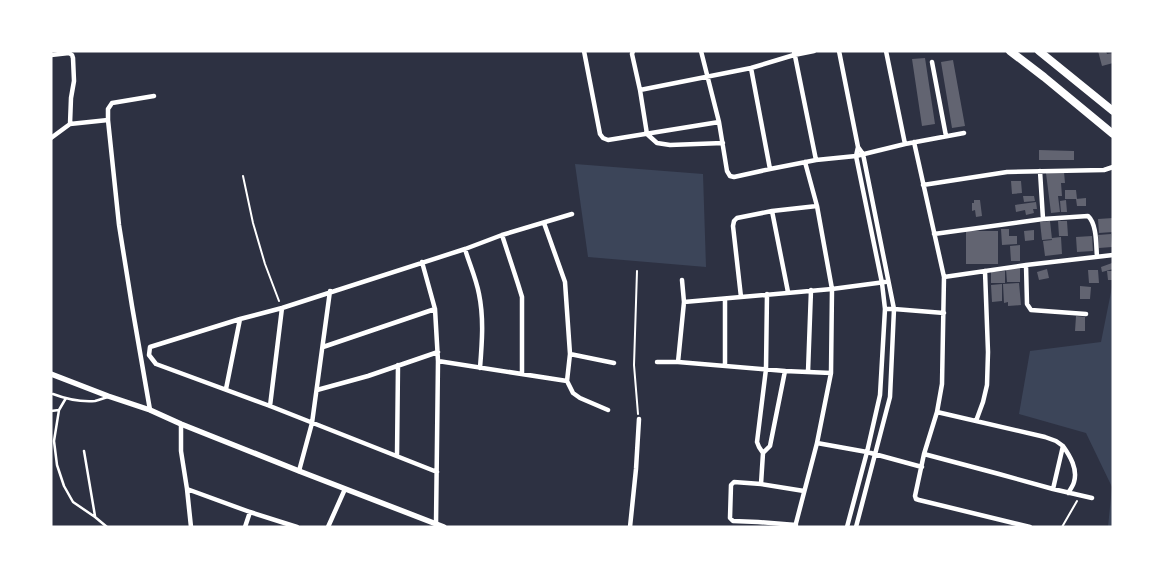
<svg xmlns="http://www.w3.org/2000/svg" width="1164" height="578" font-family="'Alegreya Sans',sans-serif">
	<rect width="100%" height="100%" fill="#2d3142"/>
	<path fill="#3c4559" d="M575,164L703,174L706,267L588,257Z
		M1112,287L1113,288V527H1108L1112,487L1086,433L1019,414L1030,351L1101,342Z"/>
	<path fill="#626471" d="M1098,51H1106L1107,54L1113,53V63L1102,66Z
		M925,58L935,124L922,126L912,59Z
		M953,60L965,126L952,128L941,62Z
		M1039,150L1074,151V160H1039Z
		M1064,172L1065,183H1061L1062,196H1058L1060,212L1051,213L1046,173Z
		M1011,181H1021L1022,193L1012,194Z
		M1065,190H1076L1077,199H1065Z
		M1023,196H1034L1035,201L1024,202Z
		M1086,198V206H1077L1076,199Z
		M974,200H980L982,216L976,217L975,210L972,211V203H974Z
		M1066,200L1067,212H1061L1060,201Z
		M1036,202L1037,209H1033L1034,213L1026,215L1025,210L1016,212L1015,205Z
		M1113,218V232L1099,233L1098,219Z
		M1050,221L1052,239L1042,240L1040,222Z
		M1058,221H1067L1068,236H1059Z
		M1001,229H1009V236H1017V244L1002,245Z
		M1034,230V240L1025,241L1024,231Z
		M966,231H998V264H966Z
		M1111,234L1112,247L1099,248L1098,235Z
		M1092,236L1093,251L1077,252L1076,237Z
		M1061,237L1062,254L1045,256L1043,241L1052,240V238Z
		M1020,245V261H1011L1010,246Z
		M1112,263L1113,269L1102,272L1101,267Z
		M1020,268V282H1007L1006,269Z
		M1047,269L1049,278L1039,280L1037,272Z
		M1088,270H1098L1099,283H1089Z
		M1005,271V283H991V272Z
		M1107,271H1113V280H1108Z
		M1019,283L1021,305L1008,306V302L1004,303L1003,284Z
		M1002,284V301L992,302L991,285Z
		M1080,286L1091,287L1090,299H1080Z
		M1076,316L1085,317V331H1075Z"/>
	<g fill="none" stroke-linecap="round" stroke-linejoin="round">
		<path stroke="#fff" stroke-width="2" d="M243,176L253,223L265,264L279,301
			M637,271L634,365L638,414
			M1062,527L1077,501"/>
		<path stroke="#fff" stroke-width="2.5" d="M53,394C66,399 81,402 95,401C99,400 104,398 108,397
			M66,398L59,410L54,441L57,465L64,486L73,502L95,517L107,527
			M51,411L59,410
			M84,451L95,516"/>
		<path stroke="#fff" stroke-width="4.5" d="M584,51L600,134L603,138L608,140L719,122
			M633,51L632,54L640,90L647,134L657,143L670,145L723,143
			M701,51L719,122L727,171L730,176L734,177L770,169L816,160L856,156L905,144L964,133
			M794,51L816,160
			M839,51L858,147L863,154L894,309L890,397L856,527
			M886,51L905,144
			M51,55L69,53L72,55L73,58L74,81L71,98L70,124
			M932,62L946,136
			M751,68L770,169
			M640,90L751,68L794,55L814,51
			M51,138L70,124L108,120
			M914,142L944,277L942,384L937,412L924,454L915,496L916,499L919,500L1030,527
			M1040,171L1043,219
			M923,185L1007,172L1104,170L1113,167
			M772,211L788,292
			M544,223L565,282L570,354L567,381
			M934,234L1043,219L1088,216C1097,224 1096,245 1097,257
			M502,235L518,284L522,297V374
			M465,249C469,263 476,278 479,294C484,318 482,343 480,368
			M422,262L435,309L438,361L436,524
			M1026,265L1027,304L1031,310L1086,314
			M944,277L1026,265L1113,255
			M741,297L733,226L734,221L737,218L772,211L817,206
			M725,299V365
			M684,302L832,289L885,282
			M885,309H894L944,313
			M323,347L435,309
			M570,354L614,363
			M438,361L567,381L573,393L580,398L608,410
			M657,362H678L785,371L831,373
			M678,362L684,302L682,280
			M808,372L811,290
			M226,389L240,319
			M317,390L368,376L438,352
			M270,406L282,308
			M150,410L132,306L119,225L108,120V109L112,103L154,96
			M937,412L1045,437L1056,441L1063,446L1053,489
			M976,421L983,402L987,385L988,352L985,271
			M181,424V451L187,489L191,527
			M817,443L867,452L922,467
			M1063,446C1070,456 1078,469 1074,482C1073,486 1070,490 1068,493
			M763,453L770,446L785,371
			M924,454L999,474L1053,489L1092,498
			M397,456L398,365
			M299,471L312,423L330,291
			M437,472L270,406L156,364L149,355L150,347L240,319L282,308L465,249L502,235L572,214
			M761,484L763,453L759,447L757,442L766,369L767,294
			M187,489L250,512L297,527
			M796,525L758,522L733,521L730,518L731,485L734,482L761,484L804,491
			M245,527L250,512
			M328,527L345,489
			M630,527L636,469L639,419
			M795,527L817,443L831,373L832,289L817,206L805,162
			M847,527L867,452L880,395L885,309L882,283L856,156L858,147"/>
		<path stroke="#fff" stroke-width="5.5" d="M51,374L108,396L150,410L181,424L299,471L444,527"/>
		<path stroke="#fff" stroke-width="8" d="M1010,51L1044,77L1113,134
			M1039,51L1113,111"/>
	</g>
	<rect width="1164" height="578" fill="none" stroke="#ffffff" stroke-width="105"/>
</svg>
